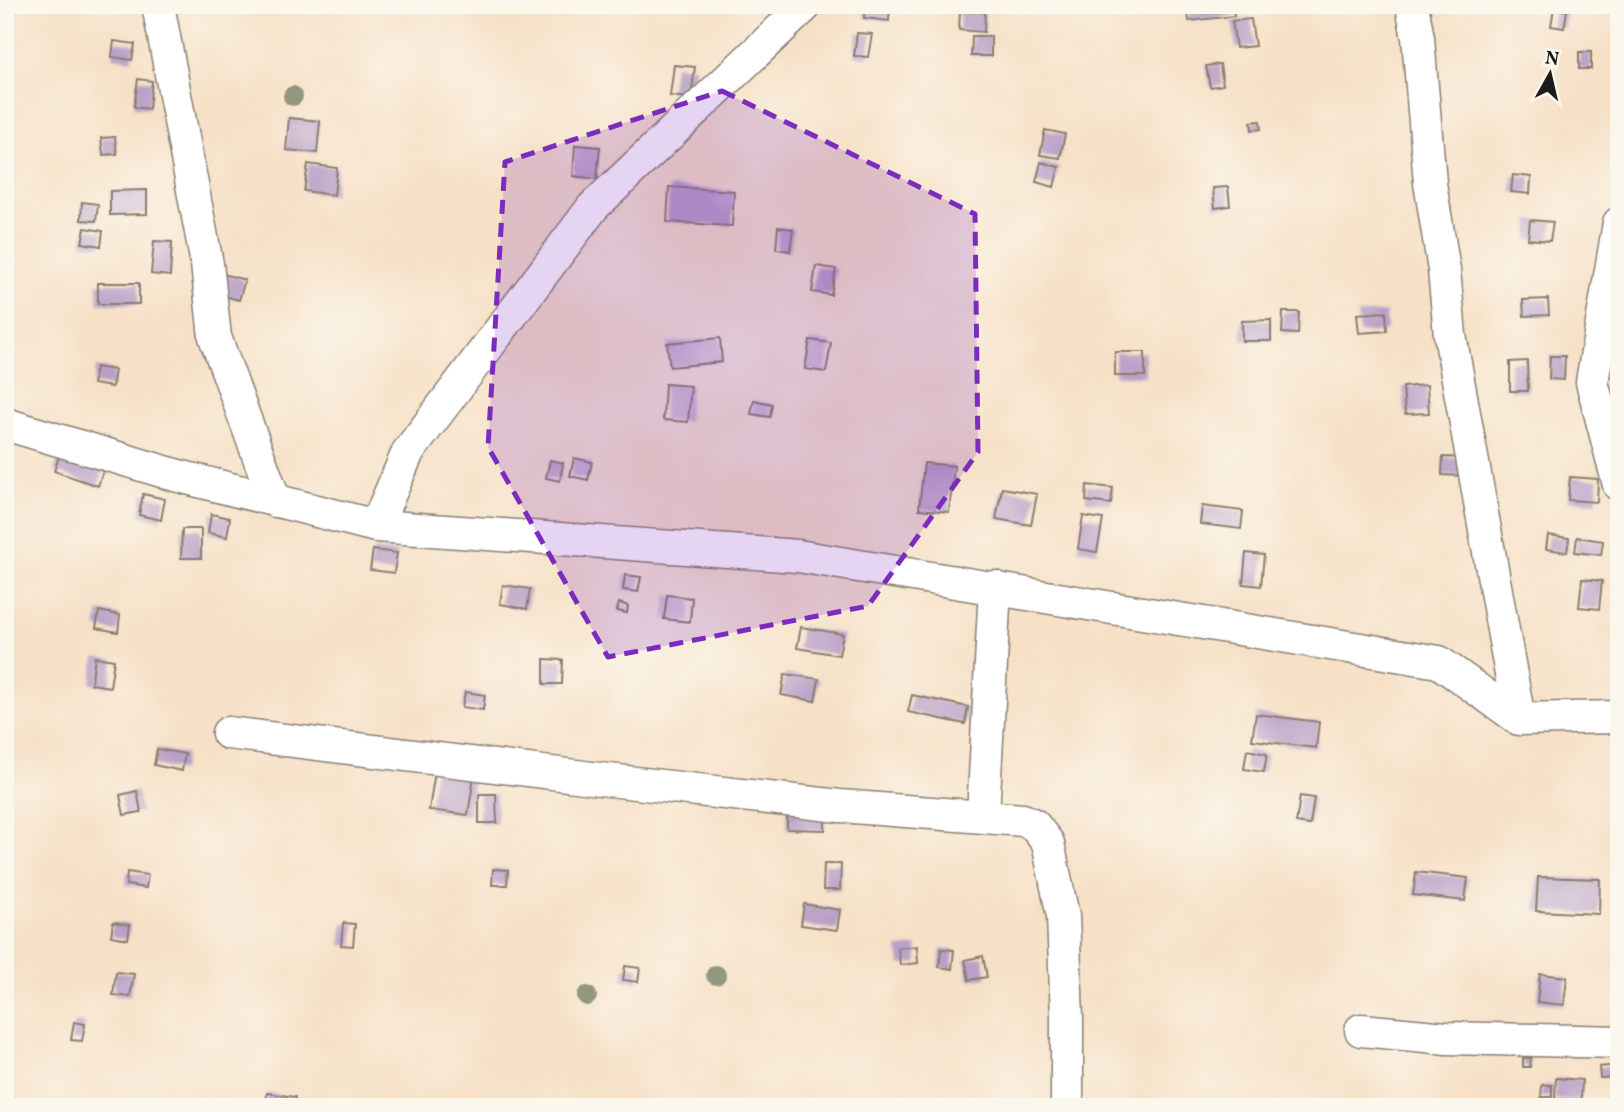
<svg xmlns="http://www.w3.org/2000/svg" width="1624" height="1112" font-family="Vollkorn,serif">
	<rect width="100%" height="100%" fill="#fbf7ec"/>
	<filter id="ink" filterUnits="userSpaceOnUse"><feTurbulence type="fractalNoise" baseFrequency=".0143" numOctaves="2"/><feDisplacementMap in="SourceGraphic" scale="14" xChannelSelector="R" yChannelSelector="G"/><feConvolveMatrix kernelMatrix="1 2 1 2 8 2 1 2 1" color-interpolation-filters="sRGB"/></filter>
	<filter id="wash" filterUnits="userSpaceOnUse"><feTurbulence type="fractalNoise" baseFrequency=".00686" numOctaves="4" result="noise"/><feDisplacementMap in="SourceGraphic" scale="28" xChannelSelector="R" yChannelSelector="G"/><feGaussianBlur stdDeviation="1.57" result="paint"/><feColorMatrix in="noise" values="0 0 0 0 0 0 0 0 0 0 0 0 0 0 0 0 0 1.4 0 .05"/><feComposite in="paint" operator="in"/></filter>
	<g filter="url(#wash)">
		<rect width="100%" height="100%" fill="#f6e0c6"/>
		<g id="blocks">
			<path fill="#b9a0c7" d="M409,5H427V9L409,7Z
				M865,5H890L889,21L864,18Z
				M1187,5H1233L1234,16L1189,21Z
				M1554,8L1567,11L1564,28L1551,26Z
				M960,11L985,12L984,32L959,30Z
				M1251,19L1255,46L1236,48L1232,21Z
				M857,33L872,34L868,57L854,56Z
				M972,36H991V56H971Z
				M114,41L135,44L132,60L112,57Z
				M1579,52H1591V69H1579Z
				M1220,64L1223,85L1210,87L1206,66Z
				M674,65L695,67L691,98L670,96Z
				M138,79L152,81L149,109L134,107Z
				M289,118L320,121L317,153L286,150Z
				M1260,121L1261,129L1252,130L1251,122Z
				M1045,130L1065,134L1060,158L1040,155Z
				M115,137L117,154L103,155L101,138Z
				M575,145L600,147L597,179L573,176Z
				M1041,162L1059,167L1054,187L1036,182Z
				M308,164L337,168L334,195L304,191Z
				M1513,175L1531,177L1530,194L1511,192Z
				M669,187L734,191L732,226L667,222Z
				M1228,187L1230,206L1215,208L1213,188Z
				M147,190V214L110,215V191Z
				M82,202L98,204L96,221L81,220Z
				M1530,220L1553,222L1550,241L1528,239Z
				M778,227L793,229L790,251L776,249Z
				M85,228L103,231L101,246L82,243Z
				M154,241L172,242L170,276L151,274Z
				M816,266L836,269L831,295L812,292Z
				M220,273L245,280L239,300L214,293Z
				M98,283H139V304H98Z
				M1548,299L1549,315L1524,316L1523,300Z
				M1283,312H1299L1298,334L1282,333Z
				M1386,312L1387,331L1359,333L1357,314Z
				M1271,320V341H1242V321Z
				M720,338L722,362L670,367L667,343Z
				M810,340L831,343L826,372L805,369Z
				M1115,352H1145V376H1115Z
				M1550,356H1565L1564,380L1549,379Z
				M1527,361L1528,391H1510V362Z
				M96,367L115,370L112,387L93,384Z
				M665,384L691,386L688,422L663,420Z
				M1427,385L1429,413L1405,414L1403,387Z
				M754,400L772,404L770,417L751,414Z
				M61,451L105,465L98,486L54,471Z
				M1443,457L1468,458L1467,476L1442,475Z
				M574,458L592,462L588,480L570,476Z
				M550,460L563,463L560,481L546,478Z
				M924,463L954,466L949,512L919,509Z
				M1570,477L1598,479L1597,502L1568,500Z
				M1087,485L1113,488L1111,504L1086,501Z
				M1002,488L1037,494L1031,525L996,519Z
				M143,494L165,499L161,520L139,515Z
				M1202,506L1243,511L1241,529L1200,524Z
				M211,514L230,518L227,537L208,533Z
				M1083,516L1103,519L1097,552L1078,549Z
				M182,529H201V558H181Z
				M1548,535L1569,538L1567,552L1546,549Z
				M1577,537L1603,541L1601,555L1575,552Z
				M373,550L397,553L394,573L370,570Z
				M1246,553L1264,555L1261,586L1243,584Z
				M625,575L641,577L638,592L623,590Z
				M1582,579L1602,581L1599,609L1579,607Z
				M503,585L530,589L527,609L500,604Z
				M667,595L692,598L690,622L664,619Z
				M619,603L628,606L627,613L617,611Z
				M99,611L120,615L118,632L96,628Z
				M801,627L843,634L839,655L797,648Z
				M95,657L114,660L110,687L91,684Z
				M544,659L563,660L562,684H544Z
				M785,674L819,679L815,701L781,695Z
				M465,692L485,695L483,710L462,707Z
				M912,695L968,707L965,724L908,712Z
				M1256,714L1319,722L1316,748L1252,740Z
				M157,749L185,754L182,771L154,765Z
				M1247,750L1267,754L1264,772L1244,769Z
				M435,771L474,776L468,815L429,810Z
				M137,791L141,812L124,815L120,795Z
				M479,794H496L497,823H479Z
				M1300,796L1314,798L1310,825L1296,823Z
				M787,810L825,812V830L787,829Z
				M824,864H841L840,890H823Z
				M493,869L508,870L507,885H492Z
				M127,872L148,875L146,888L126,885Z
				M1416,872L1468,878L1465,901L1413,895Z
				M1538,877L1600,879L1599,914L1536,911Z
				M804,904L840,910L837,930L801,925Z
				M113,922L130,925L128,939L111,936Z
				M343,923L355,924L353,946L341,945Z
				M917,946L918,963L900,965L898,948Z
				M941,949L954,950L952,969L939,967Z
				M983,956L987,977L969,980L965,960Z
				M625,966L640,968L638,982L623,980Z
				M116,972L134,974L130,997L113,995Z
				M1540,974L1567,977L1564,1005L1537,1002Z
				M74,1022L85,1024L82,1041L71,1040Z
				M1523,1058H1531L1530,1067H1523Z
				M1619,1065V1077L1600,1078L1599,1067Z
				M1556,1078L1582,1080L1581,1100L1555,1099Z
				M1542,1085H1552V1097H1541Z
				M267,1093L295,1097L294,1107H265Z"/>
		</g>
	</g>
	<g filter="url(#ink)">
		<use href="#blocks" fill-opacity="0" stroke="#897e71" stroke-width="2"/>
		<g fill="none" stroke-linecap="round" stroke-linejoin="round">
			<g stroke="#897e71" stroke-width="35">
				<path id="minor" d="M158,5L207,264L215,337L275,501
					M1412,5L1418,38L1430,183L1444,270L1450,335L1519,719
					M1619,223L1592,382L1619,485
					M5,424L175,475L376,526L798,556L1439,662L1519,719L1619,717
					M376,526L408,452L593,207L806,5
					M228,733L600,779L840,806L1023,820L1034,825L1048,843L1063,916L1067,1017V1107
					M983,815L995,587
					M1361,1030L1447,1038L1619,1042"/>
			</g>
			<use href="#minor" stroke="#fff" stroke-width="32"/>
		</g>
		<g fill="#929880">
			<circle cx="293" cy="96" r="10"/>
			<circle cx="716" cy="975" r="10"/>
			<circle cx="587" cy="996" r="10"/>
		</g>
	</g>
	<path fill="#7b2cbf" fill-opacity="0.2" stroke="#7b2cbf" stroke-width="5" stroke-dasharray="14 9" stroke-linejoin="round" d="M722,91L975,214L978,452L868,606L608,657L488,447L505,162Z"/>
	<rect width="1624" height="1112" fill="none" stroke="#fbf7ec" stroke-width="28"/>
	<g transform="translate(1550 74) rotate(8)" stroke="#fbf7ec" stroke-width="5" paint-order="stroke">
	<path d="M0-5L12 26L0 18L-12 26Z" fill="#1c1c1c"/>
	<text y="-10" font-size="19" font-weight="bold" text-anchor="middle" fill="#1c1c1c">N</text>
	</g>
</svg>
